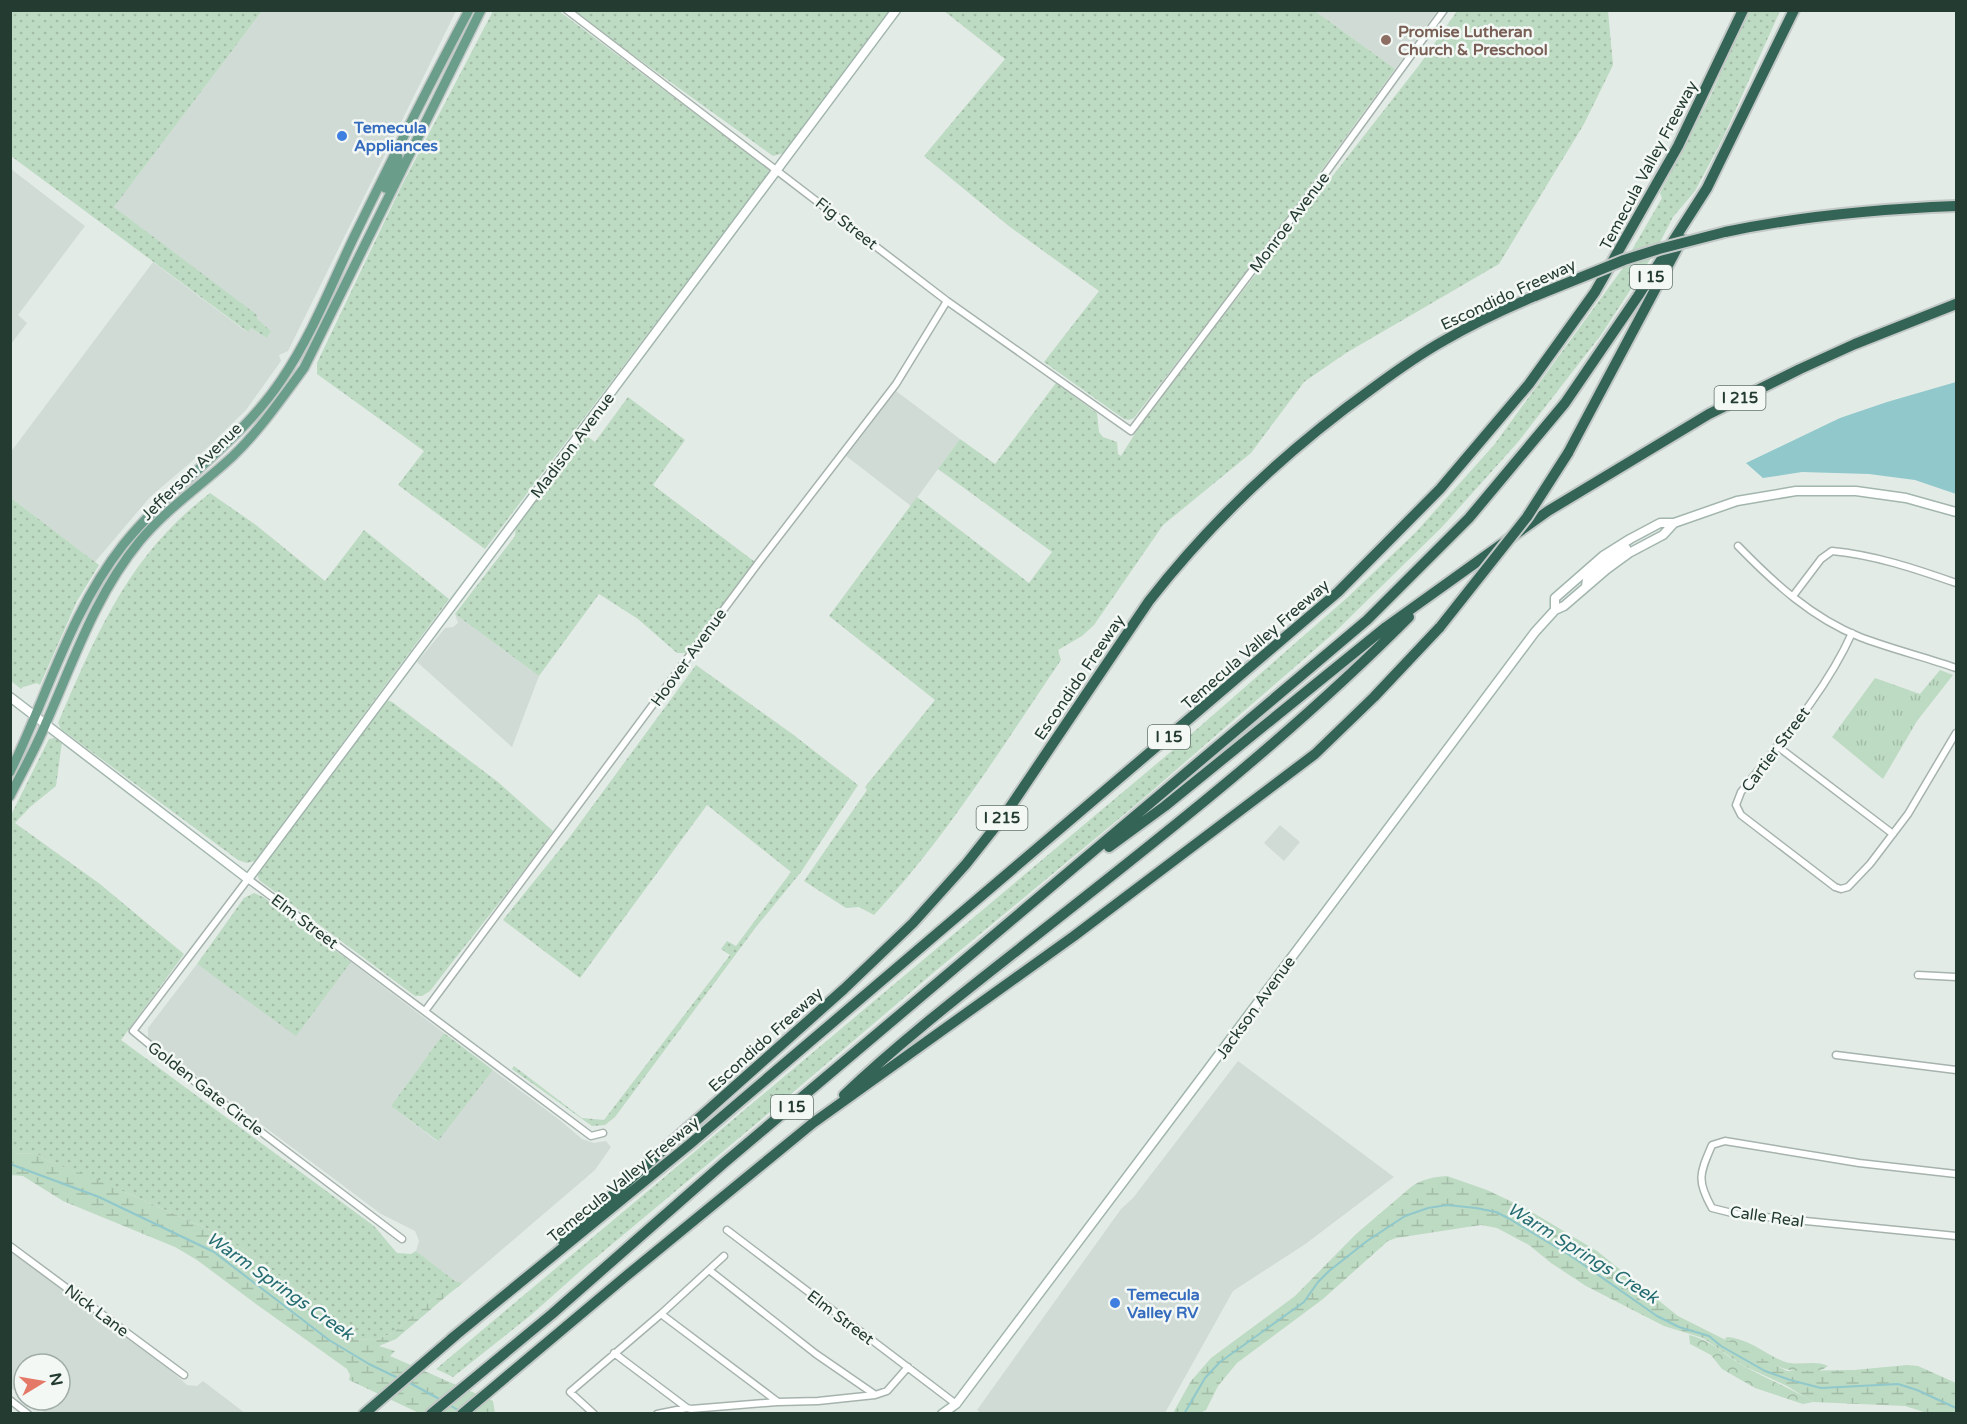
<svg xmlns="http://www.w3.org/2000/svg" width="1967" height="1424" font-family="'Varela Round',sans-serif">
	<defs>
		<pattern id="grass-dots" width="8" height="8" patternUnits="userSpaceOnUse" patternTransform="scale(1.5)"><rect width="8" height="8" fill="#bddac2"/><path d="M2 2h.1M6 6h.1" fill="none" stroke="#a2bca7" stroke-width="1.8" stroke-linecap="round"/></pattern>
		<pattern id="forest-crowns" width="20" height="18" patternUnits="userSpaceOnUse" patternTransform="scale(1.5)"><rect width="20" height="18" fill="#bddac2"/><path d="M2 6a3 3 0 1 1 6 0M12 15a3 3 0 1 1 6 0" fill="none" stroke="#a2bca7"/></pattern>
		<pattern id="wetland-marsh" width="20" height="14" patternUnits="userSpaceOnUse" patternTransform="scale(1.5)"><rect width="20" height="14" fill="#bddac2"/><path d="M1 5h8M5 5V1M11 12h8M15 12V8" fill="none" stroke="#a2bca7"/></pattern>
		<pattern id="park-tufts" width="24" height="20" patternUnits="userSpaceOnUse" patternTransform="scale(1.5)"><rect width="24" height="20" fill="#bddac2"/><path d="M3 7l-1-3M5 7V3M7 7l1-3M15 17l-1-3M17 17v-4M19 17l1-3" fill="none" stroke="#a2bca7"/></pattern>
	</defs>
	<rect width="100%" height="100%" fill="#e3ebe7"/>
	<path fill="#d1dbd5" d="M262,11H456L288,351L279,355L281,361L246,410L204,451L150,497L95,562L11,498L10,453L153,262L247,332L251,328L267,338L271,331L256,319V315L114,207Z
		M1315,11H1437L1395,69Z
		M11,169L85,226L18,315L27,323L11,344Z
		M896,391L960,439L911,506L846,456Z
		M455,614L539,676L512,747L417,662L445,628L453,627L458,623Z
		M1280,825L1300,842L1284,861L1264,843Z
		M351,962L444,1033L391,1106L437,1141L493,1070L561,1121L582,1139L594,1143L606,1141L611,1147L595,1170L463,1283L455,1281L416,1251L419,1241L415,1231L381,1214L150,1041L148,1037V1028L197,964L296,1035Z
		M1238,1061L1394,1177L1304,1245L1233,1291L1165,1413L982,1414L977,1410L1121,1209L1133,1198Z
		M10,1249L166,1366L187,1385L197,1386L203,1381L245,1413H45L27,1400H60V1364H24V1398L11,1388Z"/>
	<path fill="url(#grass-dots)" d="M10,11H262L114,207L257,315V319L271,331L267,338L251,328L248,332L11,156Z
		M493,11H559L769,169V173L485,549L398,485L424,451L317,374V363L401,187Z
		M572,11H890L784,153L773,156Z
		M944,11H1315L1395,69L1267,245L1134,418L1129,420L1124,419L1044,362L1099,291L1010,227L924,156L1005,59Z
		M1457,11H1608L1613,65L1584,124L1499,264L1346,353L1304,382L1251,453L1163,525L1094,625L1082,636L1058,650L1061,660C1002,747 946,838 874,915L859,907L846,908L804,881L867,790L865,787L935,700L829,616L917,497L1029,583L1052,552L938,469L960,439L995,464L1056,383L1097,413L1099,432L1103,437L1117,442L1118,454L1121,456L1149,411L1420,64Z
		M1748,11H1780L1723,138L1695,191L1673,217L1658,246L1628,257L1662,198L1660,193L1711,95Z
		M1655,252L1601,335L1518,442L1442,527L1335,632L1138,803L933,973L757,1123L586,1266L531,1315L453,1377L436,1369L1173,750L1348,597L1416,532L1494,445L1628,261Z
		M628,397L685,440L653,485L755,562L690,651L686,653H677L638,619L599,594L539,676L455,614L515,536L516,526L584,434L595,442Z
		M210,493L256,525L325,581L364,530L449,599L255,861L247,863L238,860L61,729L58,723C98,631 128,556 210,493Z
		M11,498L99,565L77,601L40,685L37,683L23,687L21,689L11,681Z
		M696,665L791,733L858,785L801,872L756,927L615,1117L605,1125L592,1126L512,1069L514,1066L582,1118L604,1120L730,955L721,949L727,941L736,946L791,872L707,805L580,978L503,920L569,838Z
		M387,700L392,702L498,782L553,831C514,886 471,937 430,991L422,996H415L259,880L257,873Z
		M54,738L62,742L56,786L30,807L15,823L100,884L184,954L121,1040L374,1226L397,1253L411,1254L416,1251L455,1281L463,1283L450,1293L444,1289L393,1333L375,1340L355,1339L324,1317L311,1301L261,1261L221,1235L132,1195L48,1161L37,1154L11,1153V815L49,739Z
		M254,893L263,897L351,962L296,1036L197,964L244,898Z
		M444,1033L493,1070L438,1141L391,1106Z"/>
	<path fill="url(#forest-crowns)" d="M1689,1335C1711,1340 1723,1354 1742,1365C1765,1378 1790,1388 1813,1402L1803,1404L1755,1388L1722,1369L1711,1355L1690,1344Z
		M1728,1337C1754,1340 1770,1359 1790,1363C1803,1365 1816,1360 1828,1366C1802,1386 1751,1354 1726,1341L1725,1338Z"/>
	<path fill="url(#wetland-marsh)" d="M11,1153L37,1154L48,1161L96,1179L221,1235L261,1261L311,1301L324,1317L355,1339L375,1340L393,1333L445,1288L450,1293L396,1339L379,1346L395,1351L390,1356L493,1401L495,1413H419L349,1380L350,1375L347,1369L256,1304L197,1260L175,1247L63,1201L23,1176L11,1175Z
		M1447,1176L1487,1190L1525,1208L1597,1251L1678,1316L1787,1371L1854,1370L1907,1365L1918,1366L1956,1383V1413H1927L1905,1406L1813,1402L1787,1386L1742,1365L1703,1338L1664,1326L1586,1286L1551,1263L1529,1245L1497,1228L1481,1225L1396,1238L1388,1241L1323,1299L1237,1363L1218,1386L1206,1410L1200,1413H1173L1191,1381L1211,1358L1295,1296L1356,1234L1411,1187C1422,1179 1433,1177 1447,1176Z"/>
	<path fill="url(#park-tufts)" d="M1940,670L1953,675L1917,721L1883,779L1832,737L1875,678L1920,694Z"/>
	<path fill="#90c8cb" d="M1956,382V494L1915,480L1869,474L1802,472L1763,478L1746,463L1840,418L1887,402Z"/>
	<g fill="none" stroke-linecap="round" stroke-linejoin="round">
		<path stroke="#90c8cb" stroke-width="2" d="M10,1164L99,1197L214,1252L329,1340L369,1364L400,1379
			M408,1382L443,1401
			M448,1404L461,1412
			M1184,1414L1205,1378L1220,1362L1304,1302L1318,1282L1329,1271L1367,1241L1405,1216L1428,1208L1447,1205L1476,1208L1496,1212L1508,1218L1574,1258L1657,1316L1679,1327L1709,1336L1721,1346L1765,1371L1790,1380L1821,1388L1898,1384L1917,1390L1956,1408"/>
		<g stroke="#a6b3ad" stroke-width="9">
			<path id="street" d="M567,10L947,301L1131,431L1322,178L1444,10
				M1738,546C1773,582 1812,618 1860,637C1891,649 1925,657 1956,668
				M1793,596L1821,559L1832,551C1875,555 1916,569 1956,583
				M1852,633C1826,691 1781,742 1741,792L1736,805L1741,815L1835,887L1841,889L1848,887L1870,864L1908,814L1956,733
				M1777,746L1893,834
				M1918,975L1956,977
				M425,1011L759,562L896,384L947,301
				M1836,1055L1956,1070
				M1956,1174L1859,1163L1725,1141L1712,1145C1700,1173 1696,1180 1712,1208L1736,1214L1956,1236
				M727,1230L956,1404
				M402,1239L194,1081L133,1031L248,879L591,1136L603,1133
				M10,1246L184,1375
				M709,1270L816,1354L874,1394
				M661,1314L778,1402L818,1401L875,1395L887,1391L908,1367
				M614,1353L687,1408L691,1409L777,1402
				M10,1400L28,1414
				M594,1414L570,1392L661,1314L724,1256
				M657,1414L687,1408"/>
		</g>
		<g stroke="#a2b6ad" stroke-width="11">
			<path id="secondary" d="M1586,586L1587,579L1590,574L1626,548
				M1555,610V598L1603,556L1630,539L1660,523H1674
				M10,697L248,879L896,10
				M942,1414L956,1404C1151,1148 1341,889 1535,632L1555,610L1564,606L1607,569L1629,553L1663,535L1674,523L1737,501L1796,491H1856L1906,498L1956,512"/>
		</g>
		<g stroke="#c2c8c6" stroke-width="12">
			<path id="primary" d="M385,188L394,171L398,157
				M10,772C47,697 70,612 123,545C171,485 239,444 282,379C312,335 331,285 354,237C391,161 429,85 469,10
				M10,796C22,772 36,748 46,723C74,660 95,596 139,542C166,509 202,485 233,456C260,430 282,398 304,368L481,10"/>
		</g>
		<g stroke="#c2c8c6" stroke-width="14">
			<path id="highway" d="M1725,232C1801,216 1879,209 1956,206
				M1568,453L1682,239
				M1109,847L1165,806L1386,627L1548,511L1709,414L1800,369L1855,344L1956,304
				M844,1095C906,1036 975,984 1043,930C1169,831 1296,731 1409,617
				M562,1240L844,989L913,923L966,864L1004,816L1149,601C1213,519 1288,449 1373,388C1396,371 1420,354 1445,340C1474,323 1504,309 1535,296
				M451,1339L690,1144L1338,592L1440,489L1529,384L1595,292L1678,146L1743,10
				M364,1414L456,1335
				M431,1414L552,1314L724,1163L1367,620L1469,518L1565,403L1638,296L1707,188L1794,10
				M462,1414L625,1277L813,1123L1074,936L1315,754L1374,697L1440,627"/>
		</g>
		<use href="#street" stroke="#fff" stroke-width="6"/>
		<use href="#secondary" stroke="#fff" stroke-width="8"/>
		<use href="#primary" stroke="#6b9d8b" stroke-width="9"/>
		<use href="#highway" stroke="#336455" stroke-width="10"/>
		<g stroke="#c2c8c6" stroke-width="14" stroke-linecap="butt">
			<path id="highway-bridge" d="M1535,296L1624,260L1659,249L1725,232
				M1440,627L1527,517L1568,453"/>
		</g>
		<use href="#highway-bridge" stroke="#336455" stroke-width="10"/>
	</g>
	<circle fill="#8d6e63" stroke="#f3f8f5" stroke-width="2" cx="1386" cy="40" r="6"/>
	<g fill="#3f7fe0" stroke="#f3f8f5" stroke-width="2">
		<circle cx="342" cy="136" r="6"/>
		<circle cx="1115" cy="1303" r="6"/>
	</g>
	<g text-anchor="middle" stroke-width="5" stroke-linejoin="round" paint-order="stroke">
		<g fill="#f3f8f5" stroke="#62746c" stroke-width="1.5">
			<rect x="1630" y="265" width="42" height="24" rx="4.5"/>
			<rect x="1714.5" y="386" width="51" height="24" rx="4.5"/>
			<rect x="1148" y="725" width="42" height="24" rx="4.5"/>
			<rect x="976.5" y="806" width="51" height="24" rx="4.5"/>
			<rect x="771" y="1095" width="42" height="24" rx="4.5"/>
		</g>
		<g font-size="15" font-weight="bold" fill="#243b32">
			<text x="1651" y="282">I 15</text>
			<text x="1740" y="403">I 215</text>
			<text x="1169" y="742">I 15</text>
			<text x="1002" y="823">I 215</text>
			<text x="792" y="1112">I 15</text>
		</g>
		<g font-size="16" font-weight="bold" fill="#785e54" stroke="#f3f8f5" text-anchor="start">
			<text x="1398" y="37">Promise Lutheran<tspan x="1398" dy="18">Church &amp; Preschool</tspan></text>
		</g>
		<g font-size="16" font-weight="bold" fill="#366cbe" stroke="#f3f8f5" text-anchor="start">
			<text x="354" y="133">Temecula<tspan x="354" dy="18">Appliances</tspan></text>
			<text x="1127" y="1300">Temecula<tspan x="1127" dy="18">Valley RV</tspan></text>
		</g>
		<g font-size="16" fill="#243b32" stroke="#f3f8f5">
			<text transform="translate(1648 165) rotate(-62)" y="6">Temecula Valley Freeway</text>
			<text transform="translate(1289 222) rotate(-53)" y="6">Monroe Avenue</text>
			<text transform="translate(847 223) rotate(38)" y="6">Fig Street</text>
			<text transform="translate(1508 294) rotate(-25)" y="6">Escondido Freeway</text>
			<text transform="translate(572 445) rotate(-53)" y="6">Madison Avenue</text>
			<text transform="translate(191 471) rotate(-44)" y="6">Jefferson Avenue</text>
			<text transform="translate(1255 644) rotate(-41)" y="6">Temecula Valley Freeway</text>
			<text transform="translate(688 657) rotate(-54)" y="6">Hoover Avenue</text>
			<text transform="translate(1079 677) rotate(-56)" y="6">Escondido Freeway</text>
			<text transform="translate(1775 749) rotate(-53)" y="6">Cartier Street</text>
			<text transform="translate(305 921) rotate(37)" y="6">Elm Street</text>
			<text transform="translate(1255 1007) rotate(-54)" y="6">Jackson Avenue</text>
			<text transform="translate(765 1039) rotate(-42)" y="6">Escondido Freeway</text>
			<text transform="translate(206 1088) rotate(38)" y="6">Golden Gate Circle</text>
			<text transform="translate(623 1179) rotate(-39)" y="6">Temecula Valley Freeway</text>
			<text transform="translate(1767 1216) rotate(8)" y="6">Calle Real</text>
			<text transform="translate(97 1310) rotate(37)" y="6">Nick Lane</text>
			<text transform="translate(841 1317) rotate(37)" y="6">Elm Street</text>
		</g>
		<g font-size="18" font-style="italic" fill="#246c71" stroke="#f3f8f5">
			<text transform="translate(1583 1253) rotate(32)" y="6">Warm Springs Creek</text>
			<text transform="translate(280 1286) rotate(35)" y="6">Warm Springs Creek</text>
		</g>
	</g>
	<rect width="1967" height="1424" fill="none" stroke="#243b32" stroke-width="24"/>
	<g transform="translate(42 1382) rotate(79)"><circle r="28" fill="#f3f8f5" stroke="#a0aca7" stroke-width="1.5"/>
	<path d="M0-4.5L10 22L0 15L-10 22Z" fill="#e57967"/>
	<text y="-9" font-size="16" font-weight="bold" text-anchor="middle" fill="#243b32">N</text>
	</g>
</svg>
